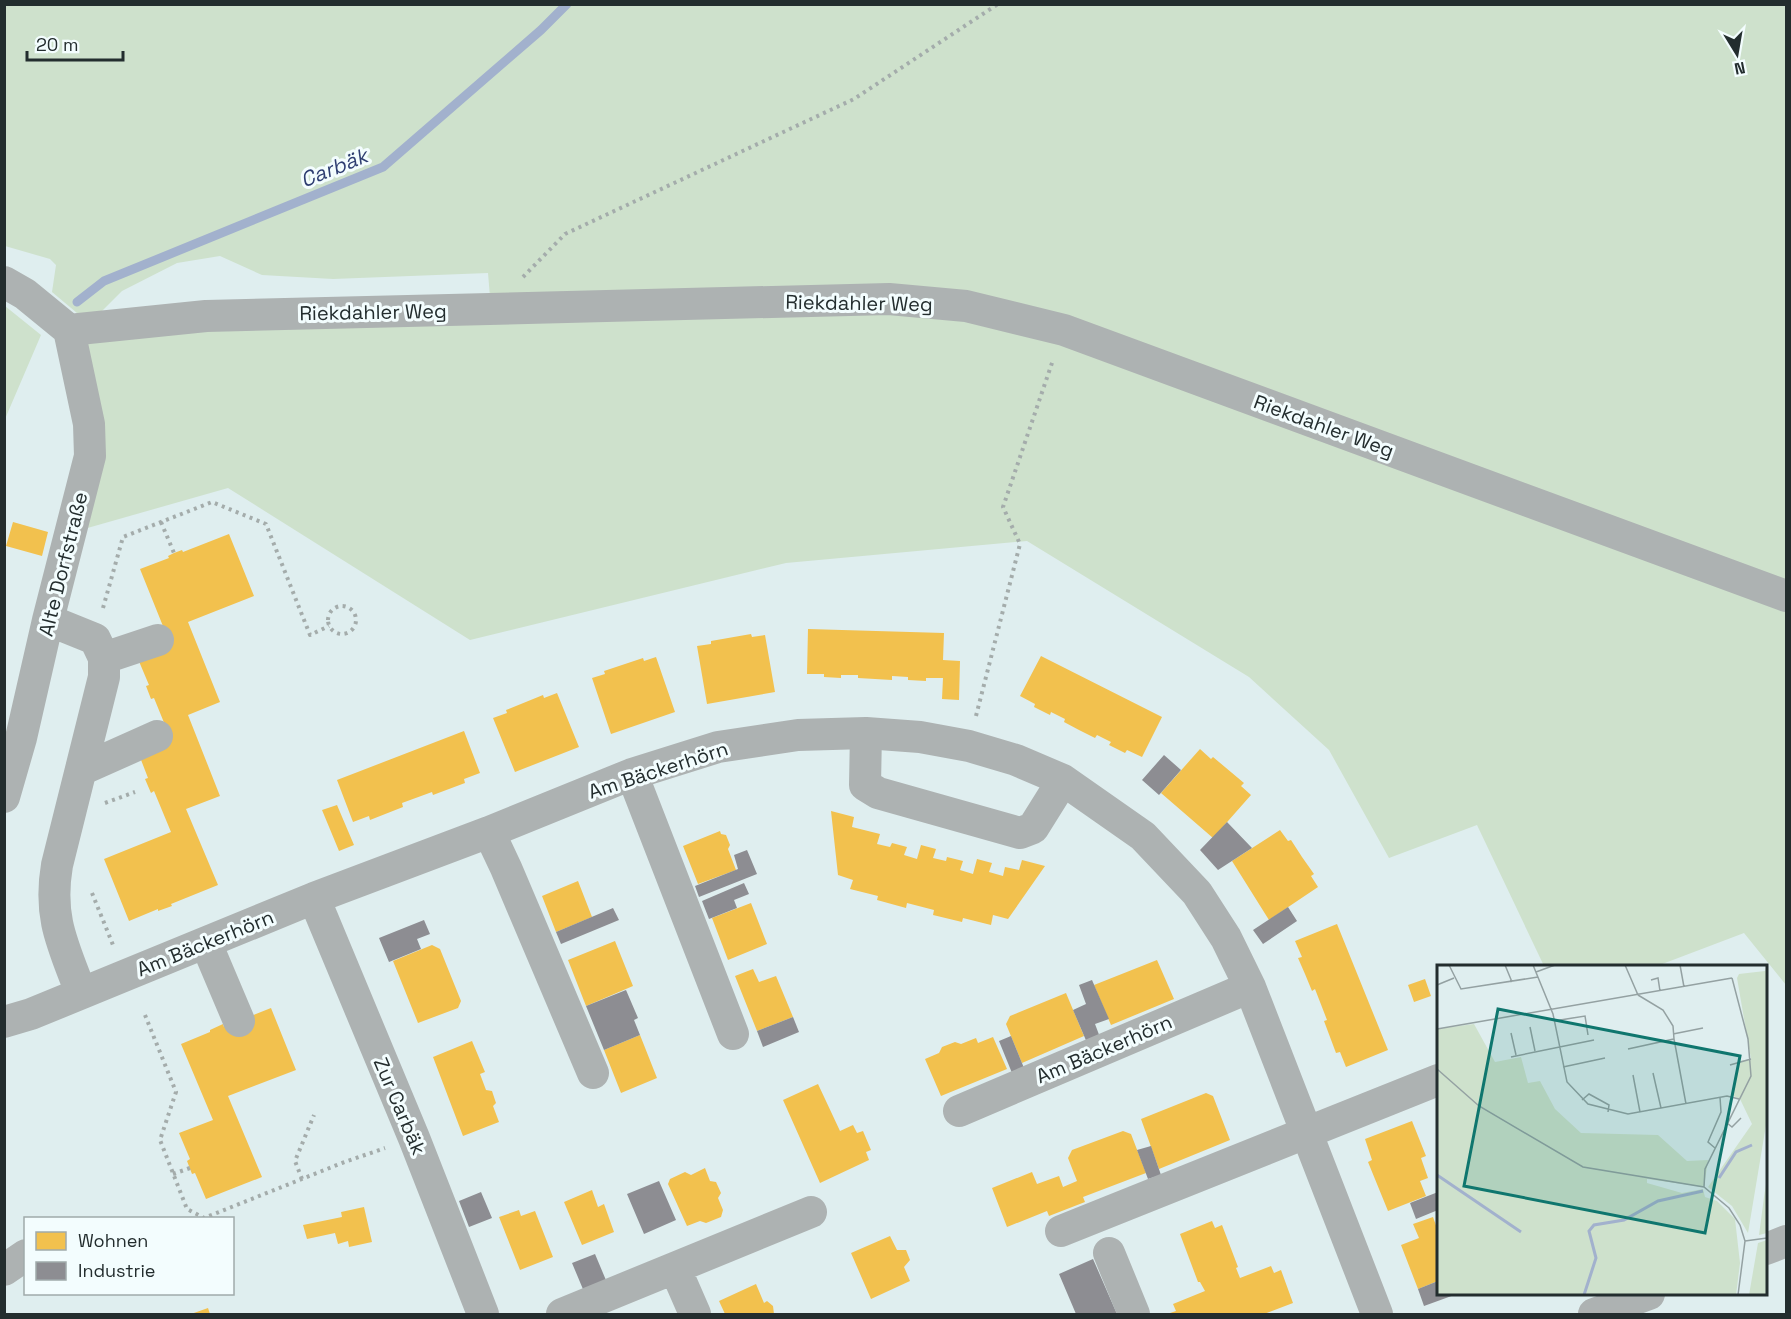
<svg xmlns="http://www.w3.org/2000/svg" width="1791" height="1319" font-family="'Space Grotesk',sans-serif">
	<rect width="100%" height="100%" fill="#dfeeef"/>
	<path fill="#cee1cc" d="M4,5H1786V985L1744,933L1657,966H1544L1477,825L1389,858L1329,750L1249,677L1027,541L786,563L470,640L228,488L84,529L69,330L491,309L488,273L333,279L262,275L220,256L177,263L122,291L98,315L77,313L52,292L56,265L50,259L5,246Z
		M5,306L41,335L5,419Z"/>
	<path fill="#f2c14e" d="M13,522L48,532L42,556L6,546Z
		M229,534L254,596L188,622L220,702L188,715L220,796L186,809L218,885L171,904L172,906L158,911V909L129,921L104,859L171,832L154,791L151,793L145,779L148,778L138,752L165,725L154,698L151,699L146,686L149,685L138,659L171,646L140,569L169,558L168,556L174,553L182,550L183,552Z
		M808,629L944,633L943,660L960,661L959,700L942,699L943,678H926V681L908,680V677L892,676V680L858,678V675H841V678L824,677V674H807Z
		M751,634L752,637L765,635L775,692L707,704L697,646L711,644V641Z
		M1041,656L1162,717L1142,757L1127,750L1125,753L1109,745L1111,742L1097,735L1095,738L1079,730L1064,722L1065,719L1051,712L1050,715L1034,707L1035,704L1020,696Z
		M656,657L675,712L611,734L592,678L605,674L604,671L643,658L644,661Z
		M557,693L579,747L515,772L493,718L507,713L506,710L543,695L544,698Z
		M464,731L480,773L464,779L465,783L433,795L432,792L402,803L403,807L370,820L369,816L353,822L337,780Z
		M1200,749L1211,759L1213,757L1244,783L1241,786L1251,795L1213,838L1161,793Z
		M337,805L354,845L339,851L322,810Z
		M831,811L854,817L852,827L880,834L877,844L890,847L892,843L907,847L904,855L917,859L921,845L936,849L933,858L946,861L947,857L963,861L960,870L973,874L977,859L992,863L989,872L1003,876L1005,867L1019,870L1022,860L1045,866L1008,919L993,915L991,925L963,918L962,922L933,915L934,910L907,903L906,908L877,900L878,896L850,889L853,880L838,875Z
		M1280,830L1288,841L1291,840L1302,857L1314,874L1311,876L1318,887L1269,920L1232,861Z
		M720,831L721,834L726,835L730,845L728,849L736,870L698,884L683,846Z
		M578,881L592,917L556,932L542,896Z
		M751,903L767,944L728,960L712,918Z
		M1337,924L1388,1050L1346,1067L1340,1052L1336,1053L1324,1021L1327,1020L1315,989L1312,991L1305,974L1298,958L1302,957L1295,941Z
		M615,941L633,986L586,1006L568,960Z
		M432,945L440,949L461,1001L458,1008L418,1023L393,961Z
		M1157,960L1174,999L1111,1025L1094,985Z
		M753,969L759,982L776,976L793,1017L757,1031L735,976Z
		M1425,979L1431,996L1414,1002L1408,985Z
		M1066,993L1084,1036L1022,1063L1006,1024L1010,1016Z
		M271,1008L296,1070L228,1096L262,1177L206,1199L195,1173L192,1174L187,1161L190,1159L179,1133L213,1120L181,1044L210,1032V1030L223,1024L224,1027Z
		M640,1035L657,1078L621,1093L604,1050Z
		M993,1037L1007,1069L941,1096L925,1059L939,1053L942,1047L955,1042L961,1044L976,1038L978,1043Z
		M472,1041L485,1072L480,1074L486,1090L492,1091L496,1103L493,1106L499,1122L463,1136L433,1057Z
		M818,1084L840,1131L853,1125L857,1133L863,1131L871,1150L866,1152L869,1160L820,1183L783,1100Z
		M1206,1093L1213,1096L1230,1140L1159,1169L1141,1119Z
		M1412,1121L1426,1156L1421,1158L1428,1178L1420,1181L1426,1196L1388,1211L1368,1162L1372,1160L1365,1139Z
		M1123,1131L1131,1134L1146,1173L1083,1197L1085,1202L1049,1216L1047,1211L1007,1227L992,1188L1032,1172L1037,1184L1059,1176L1063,1187L1077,1181L1068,1158L1072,1150Z
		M705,1168L710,1181L716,1182L721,1193L718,1198L723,1210L721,1217L706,1223L700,1221L687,1226L668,1184L670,1179L685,1172L691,1175Z
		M592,1190L598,1207L604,1204L614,1232L582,1245L564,1202Z
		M364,1207L372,1242L349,1247L348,1241L338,1244L335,1233L307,1239L303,1225L342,1217L341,1212Z
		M519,1210L521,1216L535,1211L553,1257L520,1270L499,1217Z
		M1433,1217L1438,1231V1281L1418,1289L1401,1245L1419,1238L1413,1224Z
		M1212,1221L1215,1228L1222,1225L1238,1267L1236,1268L1240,1278L1271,1266L1274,1273L1281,1270L1293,1303L1264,1314H1167L1176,1311L1173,1304L1205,1291L1200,1282H1198L1180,1234Z
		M890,1236L897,1250H906L910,1260L904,1267L910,1281L871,1299L851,1253Z
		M756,1284L764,1303L767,1301L773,1306L774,1314H725L719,1301Z
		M208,1308L210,1314H191Z"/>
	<path fill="#8d8d92" d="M1164,755L1181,770L1159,795L1142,780Z
		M1227,822L1252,848L1218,870L1200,850Z
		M747,850L757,874L699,897L695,886L738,869L734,855Z
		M744,883L749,894L734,900L737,908L709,919L702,901Z
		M1288,907L1297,921L1263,944L1253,930Z
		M613,908L619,920L561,944L556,932Z
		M424,920L430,934L417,939L421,949L389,962L379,938Z
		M1092,980L1109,1019L1095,1024L1101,1040L1088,1045L1073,1010L1086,1004L1079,985Z
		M626,990L638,1018L634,1020L640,1035L604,1050L586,1006Z
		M793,1017L799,1032L763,1047L757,1031Z
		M1011,1036L1024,1068L1012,1073L999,1041Z
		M1151,1146L1161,1175L1148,1179L1137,1150Z
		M659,1181L676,1220L644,1234L627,1194Z
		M481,1192L492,1218L469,1227L459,1201Z
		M1438,1192V1210L1416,1219L1410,1203Z
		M595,1254L608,1285L585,1294L572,1263Z
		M1093,1259L1117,1314H1076L1059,1274Z
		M1438,1281V1294H1457L1424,1306L1418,1289Z"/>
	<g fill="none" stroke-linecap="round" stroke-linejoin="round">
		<path stroke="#a2b1cd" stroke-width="9" d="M77,302L104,281L383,167L541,30L567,4"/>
		<path stroke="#a4acab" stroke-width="4" stroke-dasharray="3 4.5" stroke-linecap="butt" d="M523,277L565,234L854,99L998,4
			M161,522L174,553
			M328 620a14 14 0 1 1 28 0a14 14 0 1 1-28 0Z
			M103,608L123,537L212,502L266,524L310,635L329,626
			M976,716L1020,544L1003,507L1053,360
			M105,803L135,792
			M92,893L113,945
			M145,1015L176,1092L160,1140L187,1209L204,1218L342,1163L385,1148
			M173,1174L190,1168
			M302,1179L295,1161L314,1115"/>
		<path stroke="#adb2b2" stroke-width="32" d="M4,282L25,294L69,330L206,316L889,299L966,306L1064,330L1786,596
			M48,620L95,639L104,658V677L57,865C48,918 63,945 81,993
			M104,658L158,640
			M866,733L865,785L878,793L1020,833L1033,828L1063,780
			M81,770L157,736
			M632,774L733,1034
			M4,797L21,738L48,620L90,456L89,424L69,330
			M489,832L506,868L593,1073
			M314,898L414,1138L483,1314
			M206,943L239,1021
			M4,1022L31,1014L314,898L489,832L632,774L718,747L798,735L866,733L920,737L969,746L1016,760L1063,780L1143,836L1197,893L1226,938L1250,987L1377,1314
			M959,1111L1250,987
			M1061,1231L1438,1080
			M1766,1249L1786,1241
			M1109,1253L1134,1314
			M675,1268L695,1314
			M4,1270L26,1255
			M562,1314L811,1212
			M1594,1314L1649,1294"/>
	</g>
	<g text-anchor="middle" stroke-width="6" stroke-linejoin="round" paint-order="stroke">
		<g font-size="20" fill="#232d2e" stroke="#f3fdfe">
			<text transform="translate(859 303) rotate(1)" y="7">Riekdahler Weg</text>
			<text transform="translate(373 312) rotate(-1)" y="7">Riekdahler Weg</text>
			<text transform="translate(1324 426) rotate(20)" y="7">Riekdahler Weg</text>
			<text transform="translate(63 564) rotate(-76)" y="7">Alte Dorfstraße</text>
			<text transform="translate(658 770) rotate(-18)" y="7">Am Bäckerhörn</text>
			<text transform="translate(205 943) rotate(-22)" y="7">Am Bäckerhörn</text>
			<text transform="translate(1104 1049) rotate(-23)" y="7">Am Bäckerhörn</text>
			<text transform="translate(400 1106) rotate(67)" y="7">Zur Carbäk</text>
		</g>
		<g font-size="21" font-style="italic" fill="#2e3e71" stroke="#f3fdfe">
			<text transform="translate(334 168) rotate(-22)" y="7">Carbäk</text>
		</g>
	</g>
	<g transform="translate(1437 965)">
		<rect width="330" height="330" fill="#dfeeef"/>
		<path d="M330,0V154L311,268L295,241L271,222L315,159L303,134L294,130L302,96L314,94L300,13L302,9L328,6ZM37,59L58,97L84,92L91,118L103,116L118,144L144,168L221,170L250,196L271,195L267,222L210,214V218L245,228L266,224L268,232L280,236L298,254L303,298L299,330H0V64ZM330,213V268L322,270L327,232ZM330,275V330H312L321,278Z" fill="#cee1cc"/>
		<path fill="none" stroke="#a2b1cd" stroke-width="3" d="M0,210L84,267M282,213L299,187L315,180M147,330L159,293L152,266L157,260L187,255L221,236L266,226"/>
		<path fill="none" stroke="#94a1a2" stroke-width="1.5" d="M12,0L24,24L101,12M68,0L75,17M96,0L116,49L130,117L151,139L191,149L290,131L302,134M188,0L201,30M243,0L247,22M99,7L118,0M214,15L221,13L223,26M0,20L17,13M201,30L226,45L236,61L237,74M117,56L148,51L151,70M93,62L98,86M0,64L295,13M74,68L79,90M236,69L266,63M191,84L237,74L249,139M74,92L157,75M293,100L314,94M126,102L168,93M0,104L42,141L146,202L267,222L292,243L303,260L308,276L301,330M216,108L224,143M196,110L203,147M145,135L152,129L172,140L171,147M290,158L295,162L304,153M278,183L271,177L284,147L283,132M267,222L268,204L314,111L311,74L295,13M308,276L330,273"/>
		<path fill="#0f766e" fill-opacity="0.15" stroke="#0f766e" stroke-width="3" d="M61,44L303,91L268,268L27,221Z"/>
		<rect width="330" height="330" fill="none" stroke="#232d2e" stroke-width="3"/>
	</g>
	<rect width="1791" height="1319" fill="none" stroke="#232d2e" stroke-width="12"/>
	<rect x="24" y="1217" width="210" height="78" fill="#f3fdfe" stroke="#a0aaab" stroke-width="1.5"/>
	<rect x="36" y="1232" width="30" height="18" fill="#f2c14e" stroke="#a0aaab" stroke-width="1.5"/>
	<text x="78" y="1247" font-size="18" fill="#232d2e">Wohnen</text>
	<rect x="36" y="1262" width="30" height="18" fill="#8d8d92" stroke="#a0aaab" stroke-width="1.5"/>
	<text x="78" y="1277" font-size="18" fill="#232d2e">Industrie</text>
	<g transform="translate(1737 54) rotate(169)" stroke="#f3fdfe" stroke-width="4.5" paint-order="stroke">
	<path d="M0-4.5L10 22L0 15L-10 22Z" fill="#232d2e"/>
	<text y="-9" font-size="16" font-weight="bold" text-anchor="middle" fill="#232d2e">N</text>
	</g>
	<path d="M27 51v9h96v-9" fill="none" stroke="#232d2e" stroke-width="3"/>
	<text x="36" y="51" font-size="18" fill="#232d2e" stroke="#f3fdfe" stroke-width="4.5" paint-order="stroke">20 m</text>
</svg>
